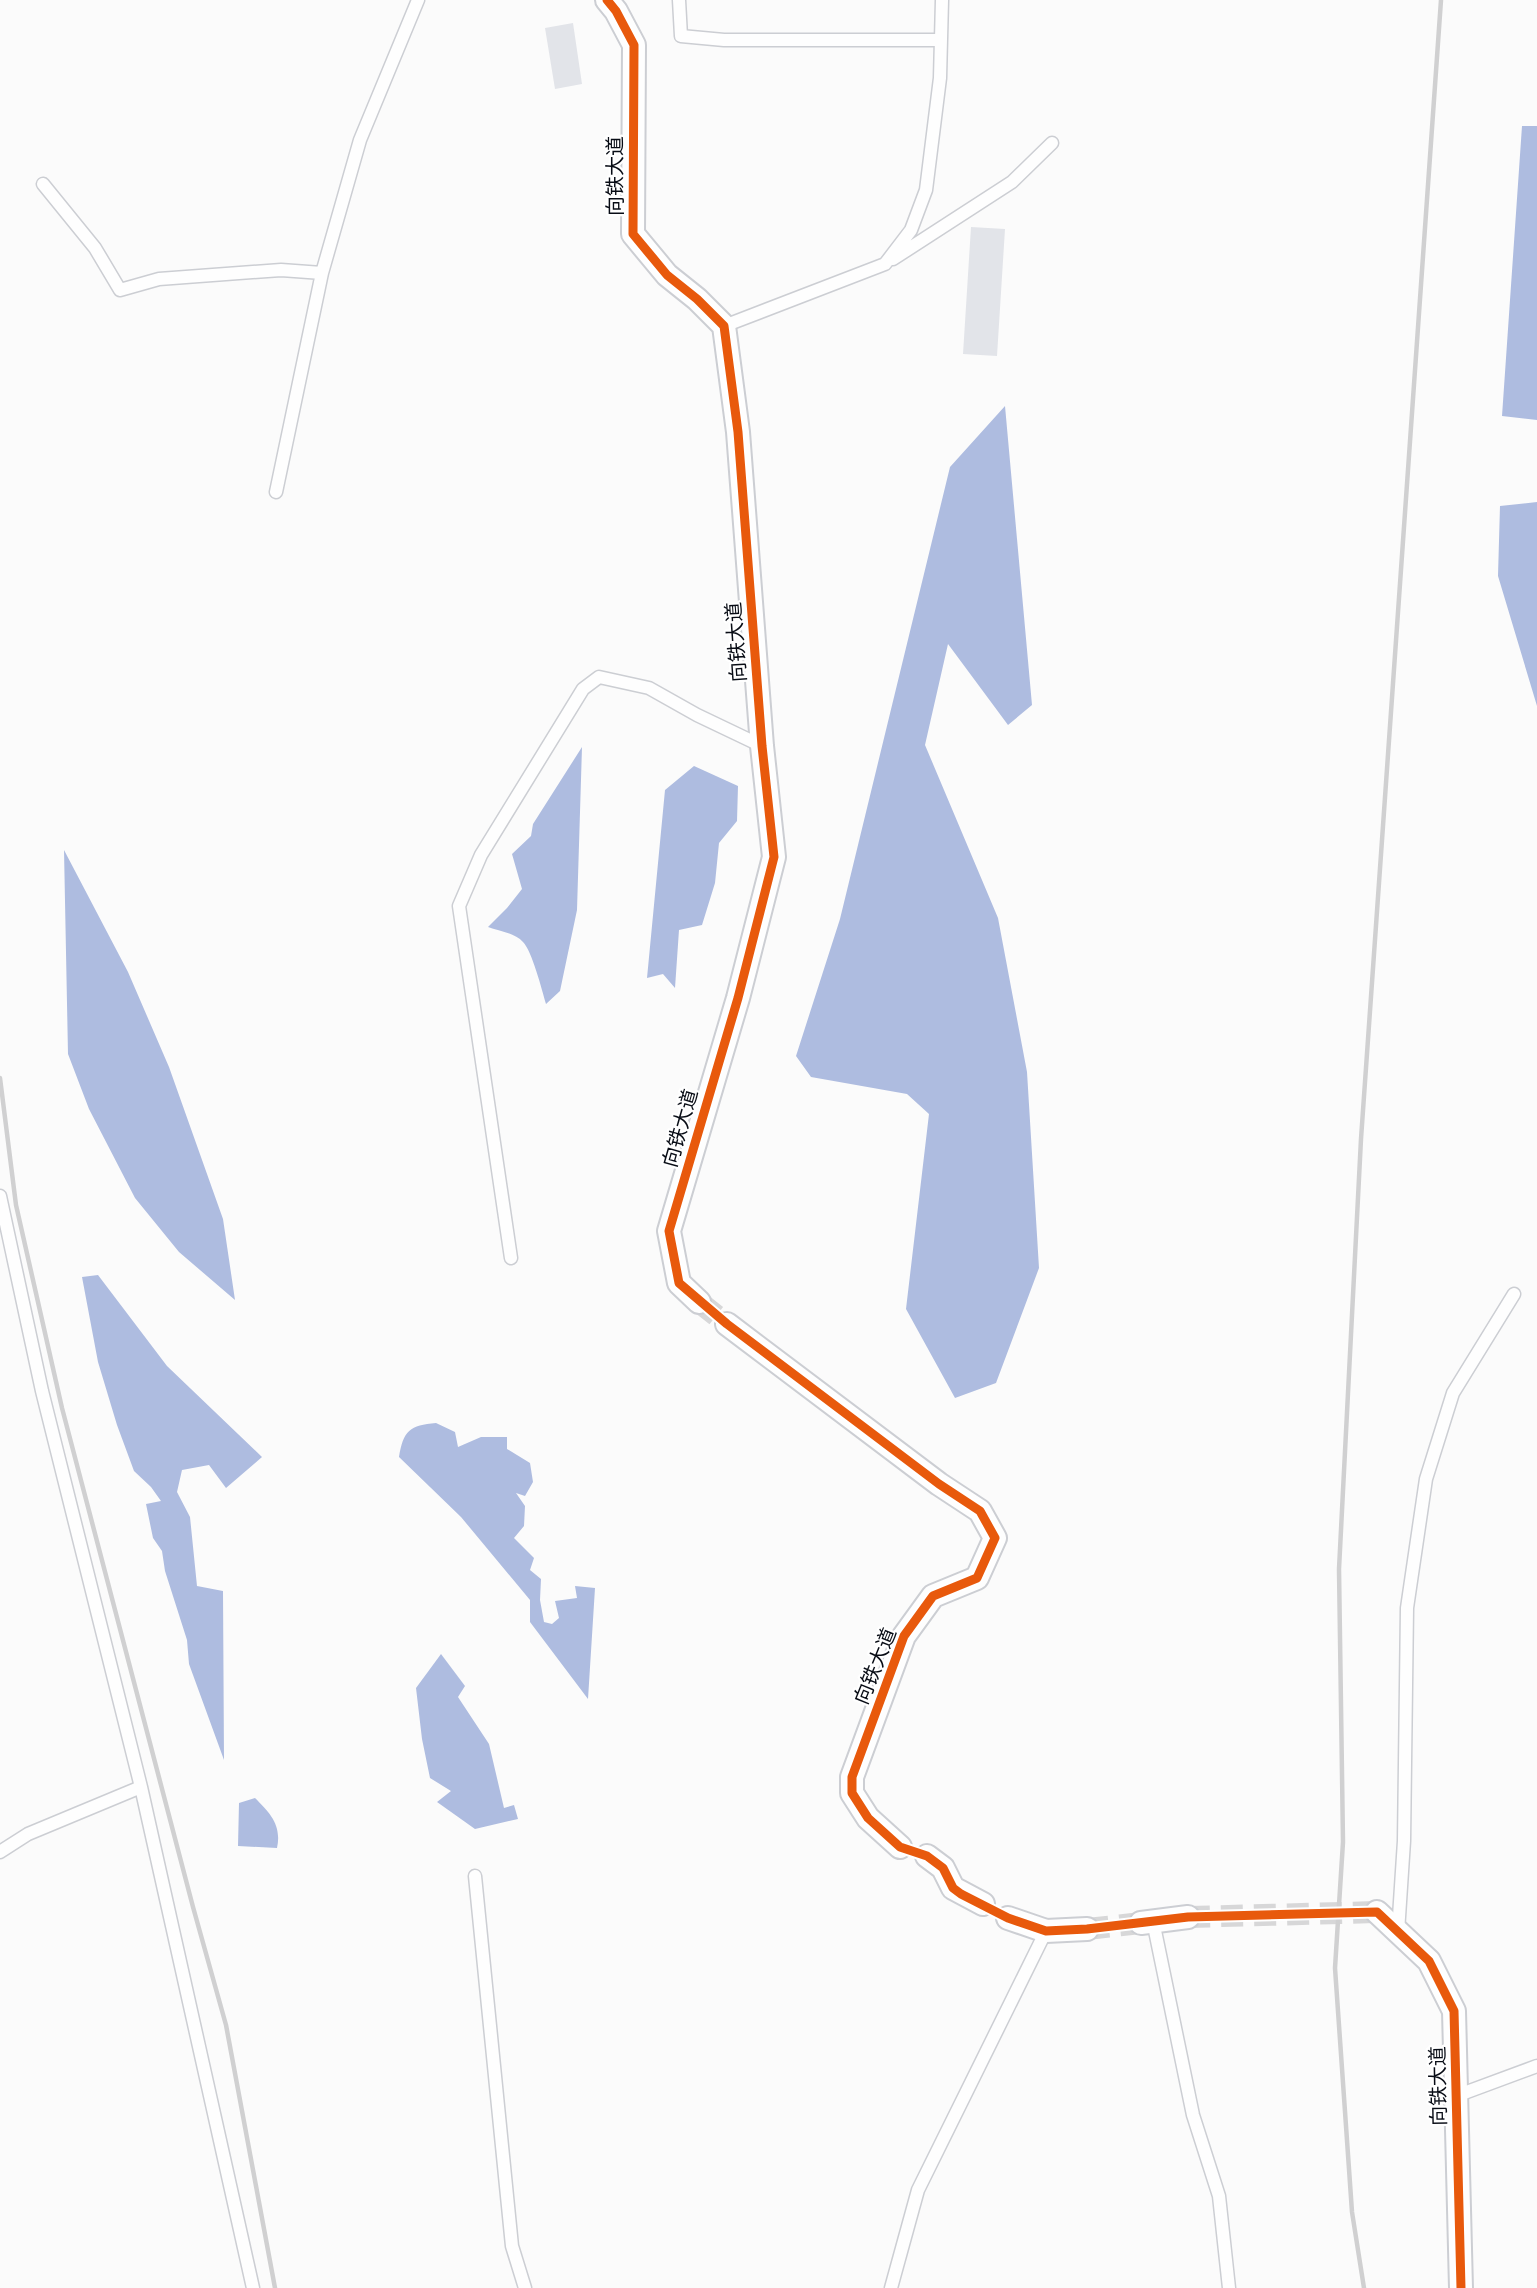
<svg xmlns="http://www.w3.org/2000/svg" width="1537" height="2288" font-family="Karla,'Noto Sans SC',sans-serif">
	<rect width="100%" height="100%" fill="#fbfbfb"/>
	<path fill="#aebce0" d="M1522,126H1537V420L1502,416Z
		M1005,406L1032,705L1008,725L948,644L925,745L998,918L1027,1072L1039,1268L996,1383L955,1398L906,1309L929,1114L907,1094L811,1077L796,1056L840,919L950,467Z
		M1537,502V706L1498,576L1500,506Z
		M582,747L577,910L560,991L546,1004C542,990 532,951 523,942C515,933 499,931 488,927L507,908L522,889L512,854L531,836L533,824Z
		M694,766L738,786L737,821L719,843L715,883L702,925L679,930L675,988L663,974L647,978L665,790Z
		M64,850L128,972L169,1067L223,1219L235,1300L179,1252L135,1198L89,1109L68,1054Z
		M98,1275L167,1366L262,1457L226,1488L209,1465L182,1470L177,1492L190,1517L197,1586L223,1591L224,1760L189,1664L187,1640L165,1571L162,1551L153,1538L146,1504L161,1501L151,1487L134,1471L117,1425L98,1362L82,1277Z
		M436,1423L455,1432L458,1447L481,1437H507V1449L530,1463L533,1482L525,1496L516,1493L525,1506L524,1526L514,1538L534,1558L530,1570L541,1579L540,1600L544,1622L552,1624L559,1618L555,1601L577,1598L575,1586L595,1588L588,1699L530,1622V1600L461,1517L399,1457C403,1431 410,1425 436,1423Z
		M441,1654L465,1686L458,1697L489,1744L504,1808L514,1805L518,1819L475,1829L437,1802L451,1791L430,1778L422,1739L416,1688Z
		M255,1798C270,1813 282,1825 277,1848L238,1846L239,1803Z"/>
	<path fill="#e2e4e9" d="M573,23L582,84L555,89L545,28Z
		M971,227L1005,229L997,356L963,354Z"/>
	<g fill="none" stroke-linecap="round" stroke-linejoin="round">
		<path stroke="#d7d7d8" stroke-width="22" stroke-dasharray="22 11" stroke-linecap="butt" d="M699,1302L727,1324
			M1188,1917L1377,1912
			M1087,1929L1141,1923"/>
		<g stroke="#ccced3" stroke-width="15">
			<path id="lane" d="M679,0L681,36L724,40H941
				M43,184L95,248L120,290L159,279L281,270L322,273L360,140L418,0
				M893,259L1012,182L1052,143
				M724,326L885,264L911,230L926,190L940,78L942,0
				M276,492L322,273
				M0,1196L42,1391L141,1787L253,2288
				M511,1258L459,906L481,855L583,689L599,677L649,688L697,715L762,746
				M0,1852L28,1834L141,1787
				M475,1876L512,2246L525,2288
				M1153,1921L1193,2115L1219,2196L1229,2288
				M1398,1932L1404,1841L1407,1608L1426,1479L1453,1393L1514,1294
				M1456,2096L1537,2066
				M891,2288L918,2190L1046,1931"/>
		</g>
		<g stroke="#ccced3" stroke-width="26">
			<path id="street" d="M607,0L616,11L634,45L633,234L667,275L697,299L724,326L738,432L762,746L774,857L738,998L669,1231L679,1283L699,1302
				M727,1324L939,1484L980,1511L995,1538L977,1578L933,1596L904,1636L852,1777V1793L868,1818L900,1847
				M927,1856L943,1868L953,1888L983,1904
				M1377,1912L1429,1961L1454,2011L1461,2288
				M1008,1918L1046,1931L1087,1929
				M1141,1923L1188,1917"/>
		</g>
		<use href="#lane" stroke="#fefefe" stroke-width="12"/>
		<use href="#street" stroke="#fefefe" stroke-width="22"/>
		<path stroke="#d0d0d1" stroke-width="4.5" d="M0,1078L16,1205L62,1408L193,1907L226,2025L275,2288
			M1364,2288L1352,2212L1335,1968L1343,1842L1339,1569L1361,1139L1441,0"/>
		<g stroke="#fff" stroke-width="13">
			<path id="cycleway" d="M607,0L616,11L634,45L633,234L667,275L697,299L724,326L738,432L762,746L774,857L738,998L669,1231L679,1283L727,1324L939,1484L980,1511L995,1538L977,1578L933,1596L904,1636L852,1777V1793L868,1818L900,1847L927,1856L943,1868L953,1888L961,1894L1008,1918L1046,1931L1087,1929L1188,1917L1377,1912L1429,1961L1454,2011L1461,2288"/>
		</g>
		<use href="#cycleway" stroke="#e8590c" stroke-width="9"/>
	</g>
	<g text-anchor="middle" stroke-width="4.5" stroke-linejoin="round" paint-order="stroke">
		<g font-size="20" fill="#080c15" stroke="#fff">
			<text transform="translate(615 176) rotate(-90)" y="7">向铁大道</text>
			<text transform="translate(736 642) rotate(-94)" y="7">向铁大道</text>
			<text transform="translate(680 1128) rotate(-74)" y="7">向铁大道</text>
			<text transform="translate(875 1666) rotate(-68)" y="7">向铁大道</text>
			<text transform="translate(1438 2086) rotate(-91)" y="7">向铁大道</text>
		</g>
	</g>
</svg>
